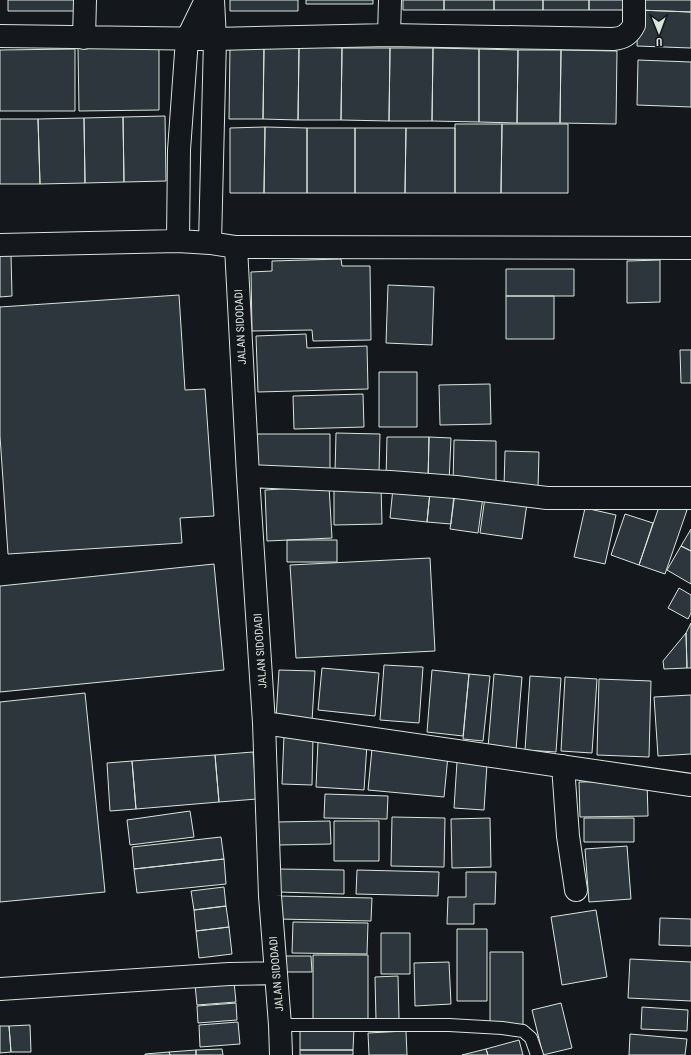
<svg xmlns="http://www.w3.org/2000/svg" width="691" height="1055" font-family="'Roboto Condensed',sans-serif">
	<rect width="100%" height="100%" fill="#14181c"/>
	<path fill="#2c363c" stroke="#d8e6dc" d="M8,0H74V11H8Z
		M230,0H298V11H230Z
		M306,0H373V4H306Z
		M403,0H444V10H403Z
		M444,0H494V10H444Z
		M494,0H543V10H494Z
		M543,0H589V10H543Z
		M589,0H627V10H589Z
		M638,0H691V12L638,10Z
		M638,10L691,12V48L637,46Z
		M230,46L264,47L263,119H229Z
		M159,47V110L79,111L78,48Z
		M264,47H299L298,120L263,119Z
		M299,47L342,48L341,120H298Z
		M342,48H390L389,121L341,120Z
		M390,48H433L432,121H389Z
		M433,48L479,49V122L432,121Z
		M75,49V111H0V50Z
		M479,49L518,50L517,123L479,122Z
		M518,50H561L560,123H517Z
		M561,50L617,51L616,124L560,123Z
		M638,60L691,62V107L637,105Z
		M165,116L166,181L124,182L123,117Z
		M123,117L124,182L85,183L84,118Z
		M84,118L85,183L40,184L38,119Z
		M0,119H38L40,184H0Z
		M455,124H502L501,193H455Z
		M502,124H568V193H501Z
		M265,127L264,193H230V128Z
		M265,127L307,128V193H264Z
		M307,128H355V193H307Z
		M355,128H406L405,193H355Z
		M406,128H455V193H405Z
		M0,255H11L12,296L0,297Z
		M341,259L342,266H370L371,340L313,341L312,330L252,331L251,272L272,271V261Z
		M660,260V302L627,303V261Z
		M506,269H574V296H506Z
		M388,285L434,287L432,345L386,343Z
		M179,295L185,390L205,389L214,516L180,518L182,543L8,554L0,436V307Z
		M506,296H554V339H506Z
		M306,334L307,348L367,346L368,389L258,392L256,336Z
		M680,350H691V383H681Z
		M379,372H417V427H379Z
		M490,384L491,424L440,425L439,385Z
		M363,394L364,427L294,429L293,396Z
		M336,433L380,434L379,472H335Z
		M255,434H330V472H255Z
		M387,437H429L428,481L386,480Z
		M429,437L451,438L449,482L428,481Z
		M454,440L496,441V484H453Z
		M505,451L539,452L538,488L504,487Z
		M329,486L332,538L267,541L265,490Z
		M381,486L382,524L334,525V487Z
		M393,488L430,492L427,522L390,518Z
		M430,492L454,494L451,524L427,522Z
		M455,493L483,497L478,533L450,529Z
		M485,497L527,503L522,539L480,533Z
		M661,501L687,510L665,574L639,565Z
		M585,508L616,515L605,564L574,557Z
		M625,514L653,523L639,565L611,555Z
		M691,529V551L681,546Z
		M287,540H337V562H287Z
		M681,546L691,551V584L667,570Z
		M430,558L435,651L296,658L290,565Z
		M214,564L224,670L0,692V586Z
		M679,588L691,595V613L688,619L668,608Z
		M691,623V668H687L686,633Z
		M686,633L687,668L664,669L663,661Z
		M384,665L423,667L419,723L380,720Z
		M322,668L379,673L375,716L318,710Z
		M279,670L315,671L312,721L276,719Z
		M432,670L469,674L463,736L427,732Z
		M469,674L490,676L483,741L463,739Z
		M494,674L522,677L516,750L488,748Z
		M530,676L561,678L556,752L525,750Z
		M565,677L597,679L592,753L561,751Z
		M599,679L651,681L649,757L597,755Z
		M85,693L105,892L0,902V702Z
		M691,695V754L658,756L654,697Z
		M284,735L313,736L312,785L282,784Z
		M318,741L367,744L364,790L316,787Z
		M372,749L448,756L444,797L368,790Z
		M253,752L257,799L219,802L215,755Z
		M215,755L219,802L136,809L132,761Z
		M132,761L136,809L110,811L107,763Z
		M457,762L487,764L484,810L454,808Z
		M647,781L648,816L580,817L579,782Z
		M325,794L388,796L387,819L324,818Z
		M190,811L194,837L130,845L127,820Z
		M392,817L445,818L444,867L391,866Z
		M490,818L491,867L452,868L451,819Z
		M584,818H634V842H584Z
		M330,821L331,844L278,845L277,822Z
		M334,821H379V861H334Z
		M221,837L224,859L134,869L132,847Z
		M627,846L631,899L589,902L585,849Z
		M224,859L226,884L137,893L134,869Z
		M278,869L344,870V894L278,892Z
		M357,870L439,872L438,896L356,894Z
		M466,872H496L495,904H474V924H447L448,897H466Z
		M224,887L226,906L194,910L191,891Z
		M278,896L372,898L371,921L278,919Z
		M226,906L229,927L196,931L194,910Z
		M596,910L607,977L562,985L551,917Z
		M660,918L691,919V946L659,945Z
		M293,922L368,923L367,954L292,953Z
		M229,927L232,954L199,958L196,931Z
		M457,929H487V1001H457Z
		M381,933H410V974H381Z
		M490,952H523V1025H490Z
		M313,955H368V1020L313,1019Z
		M286,956H311L312,972H286Z
		M630,959L691,962V1001L628,998Z
		M449,962L451,1004L415,1006L414,963Z
		M398,976L399,1019L376,1020L375,977Z
		M234,982L236,1002L197,1005L195,985Z
		M236,1003L237,1020L198,1023L197,1006Z
		M561,1003L572,1048L543,1055L532,1010Z
		M642,1007L688,1010L687,1031L641,1029Z
		M238,1022L240,1044L200,1047L199,1025Z
		M30,1025L31,1052H11L9,1026Z
		M0,1026H9L11,1052L0,1053Z
		M300,1027L354,1028L353,1050H300Z
		M406,1031L407,1055H369L368,1033Z
		M630,1034L687,1039L685,1055H629Z
		M519,1040L523,1055H488L486,1049Z
		M222,1049L223,1055H196V1050Z
		M486,1049L488,1055H462Z
		M196,1050V1055H170L169,1052Z
		M300,1050H353V1055H300Z
		M169,1052L170,1055H145V1054Z"/>
	<g fill="none" stroke-linecap="round" stroke-linejoin="round">
		<g stroke="#d8e6dc" stroke-width="14">
			<path id="lane" d="M280,1025H449L502,1028L523,1031L531,1038L537,1055"/>
		</g>
		<g stroke="#d8e6dc" stroke-width="24">
			<path id="street" d="M389,35L390,0
				M0,36L215,39L389,35L613,39C623,38 629,35 634,25V0
				M84,38L85,0
				M178,241L179,150L187,39L206,0
				M210,243L215,39L213,0
				M0,245L178,241L210,243L236,247L691,248
				M236,247L248,476L264,723L270,896L280,1025L281,1055
				M248,476L390,482L456,487L547,498H691
				M264,723L691,785
				M563,766L568,836L576,890
				M0,989L229,974L276,973"/>
		</g>
		<use href="#lane" stroke="#14181c" stroke-width="12"/>
		<use href="#street" stroke="#14181c" stroke-width="22"/>
	</g>
	<g text-anchor="middle" stroke-width="3" stroke-linejoin="round" paint-order="stroke">
		<g font-size="11" fill="#d8e6dc" stroke="#14181c">
			<text transform="translate(240 327) rotate(-93)" y="4">JALAN SIDODADI</text>
			<text transform="translate(260 651) rotate(-94)" y="4">JALAN SIDODADI</text>
			<text transform="translate(276 974) rotate(-95)" y="4">JALAN SIDODADI</text>
		</g>
	</g>
	<g transform="translate(659 32) rotate(179)" stroke="#14181c" stroke-width="3" paint-order="stroke">
	<path d="M0-3L7 15L0 10L-7 15Z" fill="#d8e6dc"/>
	<text y="-6" font-size="11" font-weight="bold" text-anchor="middle" fill="#d8e6dc">U</text>
	</g>
</svg>
